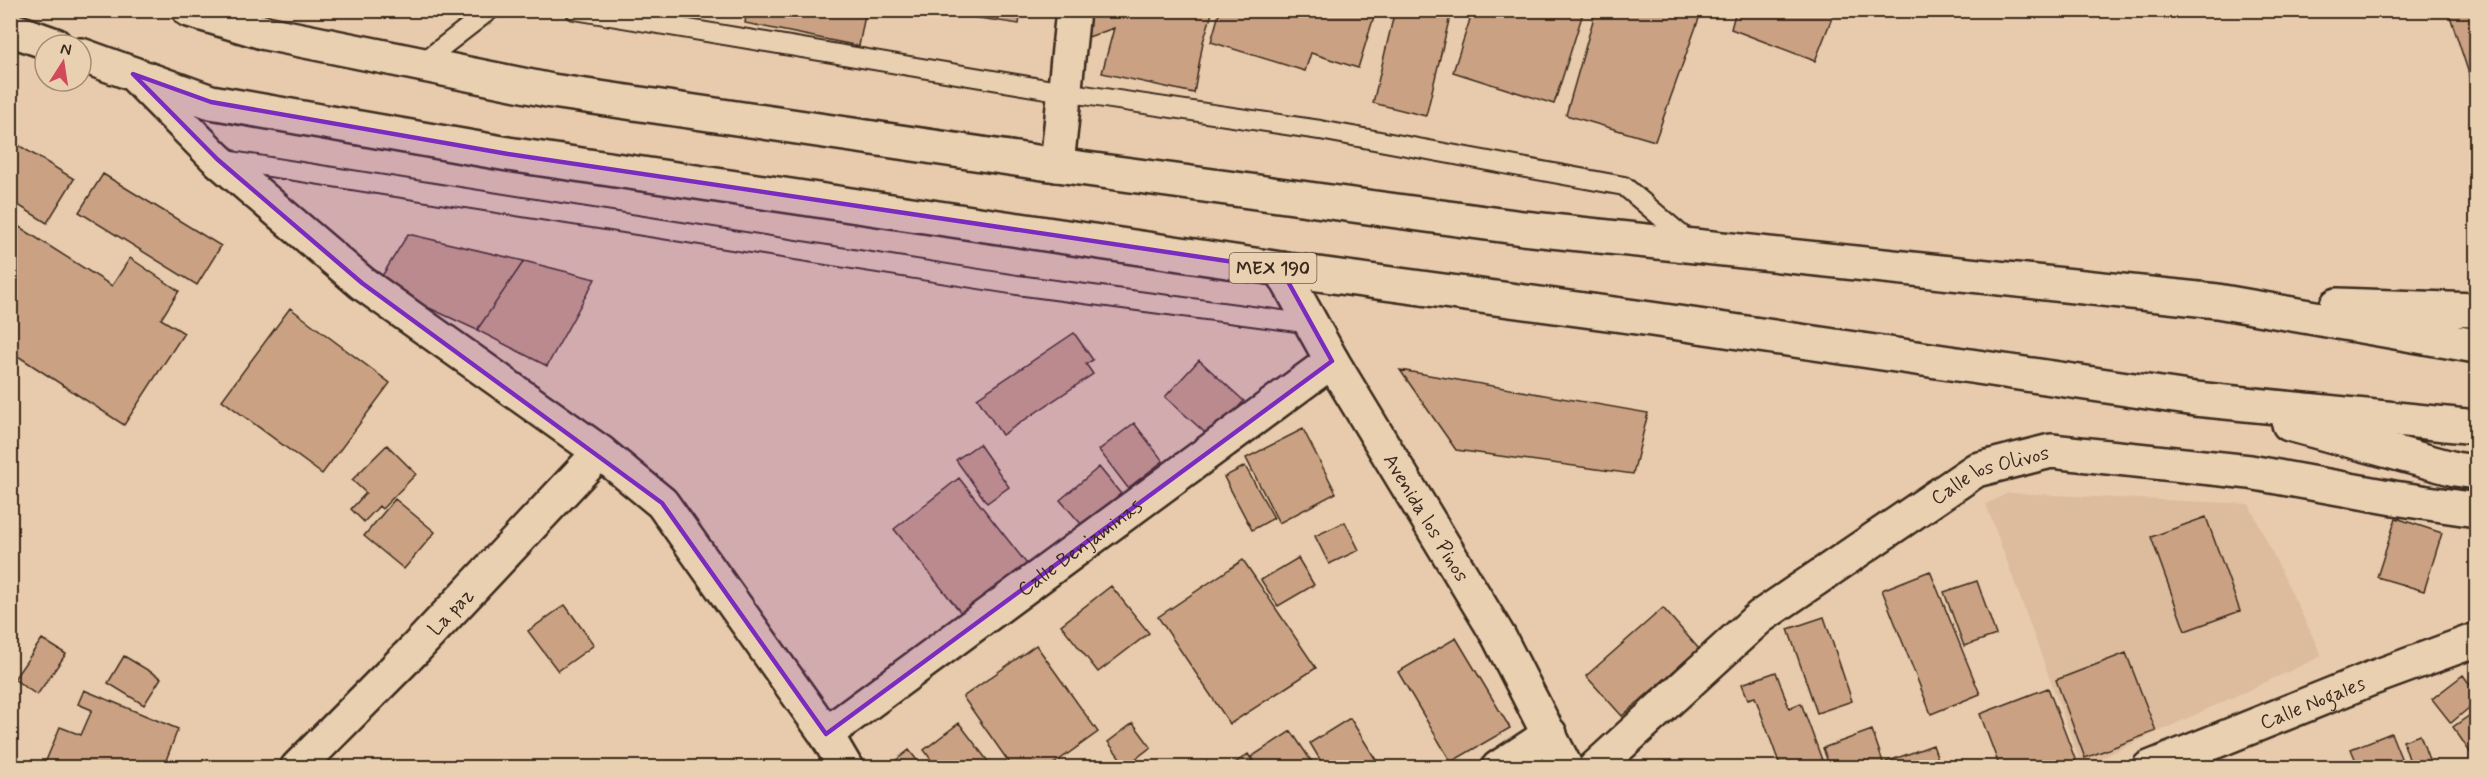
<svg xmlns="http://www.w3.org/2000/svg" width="2487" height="778" font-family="Mynerve,sans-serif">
	<rect width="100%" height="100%" fill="#e8cbac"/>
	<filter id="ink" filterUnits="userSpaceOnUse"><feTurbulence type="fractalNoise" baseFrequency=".0167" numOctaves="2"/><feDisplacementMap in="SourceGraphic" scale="12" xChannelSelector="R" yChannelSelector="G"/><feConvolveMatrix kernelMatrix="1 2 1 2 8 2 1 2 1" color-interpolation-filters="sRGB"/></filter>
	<g filter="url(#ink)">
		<path fill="#dcbc9d" d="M2008,493L2249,504L2322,656L2082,767L1986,504Z"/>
		<path fill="#caa283" stroke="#3b2a1e" stroke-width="1.5" d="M747,10H866L859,46L745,23Z
			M925,10H1021L1019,24Z
			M1083,10H1213L1203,42L1194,93L1102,73L1114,28L1080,40Z
			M1220,10H1376L1358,68L1311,53L1305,71L1211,42Z
			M1395,10L1451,12L1426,116L1373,103Z
			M1473,10H1584L1554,104L1453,72Z
			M1596,10H1702L1655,141L1566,115Z
			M1736,10H1835L1815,61L1731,29Z
			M2448,10H2476V95Z
			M10,140L74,179L47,223L10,200Z
			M103,174L221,246L197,285L79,212Z
			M10,221L112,286L130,258L179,291L161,319L184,333L124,425L10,351Z
			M408,234L524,261L477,330L377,284Z
			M524,261L595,279L547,366L477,330Z
			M290,308L390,383L322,474L222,400Z
			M1074,333L1093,360L1086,364L1093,374L1002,435L977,398Z
			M1199,360L1244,401L1210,437L1165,397Z
			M1400,370L1648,413L1633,474L1456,450Z
			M1134,423L1163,461L1128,488L1099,450Z
			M1303,429L1336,493L1279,523L1246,458Z
			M979,444L1009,487L987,503L956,460Z
			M387,445L416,474L382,509L379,506L364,522L351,509L366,493L352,480Z
			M1245,466L1274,518L1252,530L1224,477Z
			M1099,467L1121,494L1082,525L1060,500Z
			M959,478L1027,564L962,614L894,529Z
			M395,499L435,532L404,569L364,536Z
			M2206,517L2240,611L2185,631L2151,537Z
			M2396,518L2442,533L2424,591L2377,577Z
			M1345,522L1359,550L1329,564L1315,536Z
			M1298,558L1314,585L1278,606L1261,580Z
			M1243,560L1316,668L1230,724L1158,617Z
			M1930,571L1980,694L1931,714L1882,590Z
			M1977,581L1996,635L1964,646L1944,592Z
			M1111,586L1149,633L1098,672L1061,625Z
			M565,605L594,645L558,671L528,631Z
			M1663,608L1699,649L1622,716L1586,676Z
			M1824,617L1852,701L1817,713L1788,629Z
			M1456,638L1510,728L1451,762L1398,672Z
			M42,639L66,654L37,695L14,679Z
			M1036,645L1098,732L1048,768H1013L963,697Z
			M2126,653L2156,731L2085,758L2056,680Z
			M124,656L161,678L144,705L108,683Z
			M1776,672L1789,708L1801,703L1825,768H1781L1755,697L1748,699L1742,684Z
			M2463,675L2476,693V702L2451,723L2432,699Z
			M2048,688L2077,764L2068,768H2000L1980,714Z
			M84,690L178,729L163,768H43L60,727L81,735L92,710L78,704Z
			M2476,711V757L2474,758L2453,727Z
			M1350,718L1381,768H1325L1310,743Z
			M959,723L993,768H937L924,750Z
			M1133,723L1151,747L1126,766L1108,742Z
			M1872,730L1885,768H1830L1823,748Z
			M1291,731L1316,768H1258L1251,757Z
			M2391,733L2405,768H2359L2351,749Z
			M2420,735L2432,768H2412L2403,741Z
			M1933,745L1941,768H1888L1886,762Z
			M909,750L923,768H886Z
			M1248,754L1257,768H1228Z"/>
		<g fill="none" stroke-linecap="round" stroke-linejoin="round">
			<g stroke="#3b2a1e" stroke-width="22">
				<path id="service" d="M575,10L1064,92L1320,130L1624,186L1690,242
					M419,65L490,10
					M225,160L1017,285L1312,324"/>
			</g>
			<g stroke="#3b2a1e" stroke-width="38">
				<g id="minor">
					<path d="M133,74L217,159L362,283L600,452L662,503L826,734L846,768"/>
					<path d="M1057,165L1073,10"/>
					<path id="s1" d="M1281,269L1332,361L1499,637L1566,768"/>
					<path id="s2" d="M826,734L1332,361"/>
					<path id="s3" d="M297,768L416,648L600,452"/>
					<path d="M1498,768L1550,734"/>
					<path id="s4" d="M1595,768L1760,617L1976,470L2051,451L2250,472L2394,498L2476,510"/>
					<path id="s5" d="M2149,768L2370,679L2476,640"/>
				</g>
			</g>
			<g stroke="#3b2a1e" stroke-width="38">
				<path id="primary" d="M189,10L266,33L552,91L1057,165L1523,228L2217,301L2476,346
					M10,29L55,45
					M81,55L211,102L508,154L1281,269L1651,319L2195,399L2476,427
					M2337,305L2476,310
					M2289,424L2455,469L2476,472"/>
			</g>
			<use href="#service" stroke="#e9d0b1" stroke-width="18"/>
			<use href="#minor" stroke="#e9d0b1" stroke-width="33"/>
			<use href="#primary" stroke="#e9d0b1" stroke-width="33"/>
		</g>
	</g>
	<path fill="#7b2cbf" fill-opacity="0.2" stroke="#7b2cbf" stroke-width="4.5" stroke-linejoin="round" d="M133,74L211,102L508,154L1281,269L1332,361L826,734L662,503L362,283L217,159Z"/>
	<g text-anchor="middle" stroke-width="6" stroke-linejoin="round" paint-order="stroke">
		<rect fill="#e9d0b1" stroke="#6f5c4a" stroke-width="1.5" x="1229.5" y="253" width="87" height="30" rx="4.5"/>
		<g font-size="18" font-weight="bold" fill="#3b2a1e">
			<text x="1273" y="274">MEX 190</text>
		</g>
		<g font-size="20" fill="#3b2a1e" stroke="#e9d0b1">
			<text dy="7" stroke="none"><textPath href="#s4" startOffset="496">Calle los Olivos</textPath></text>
			<text dy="7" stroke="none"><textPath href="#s1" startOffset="288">Avenida los Pinos</textPath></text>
			<text dy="7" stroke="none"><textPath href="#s2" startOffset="315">Calle Benjaminas</textPath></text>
			<text dy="7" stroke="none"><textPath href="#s3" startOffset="219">La paz</textPath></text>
			<text dy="7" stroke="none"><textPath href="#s5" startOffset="176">Calle Nogales</textPath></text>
		</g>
	</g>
	<rect width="2487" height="778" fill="none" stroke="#e9d0b1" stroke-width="36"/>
	<rect x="18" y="18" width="2451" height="742" fill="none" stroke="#3b2a1e" stroke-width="2" filter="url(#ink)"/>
	<g transform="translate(63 63) rotate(12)"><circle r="28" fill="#e9d0b1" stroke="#a38e76" stroke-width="1.5"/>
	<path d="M0-4.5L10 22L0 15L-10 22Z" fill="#d1495b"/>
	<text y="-9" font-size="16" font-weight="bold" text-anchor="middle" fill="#3b2a1e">N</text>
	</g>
</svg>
